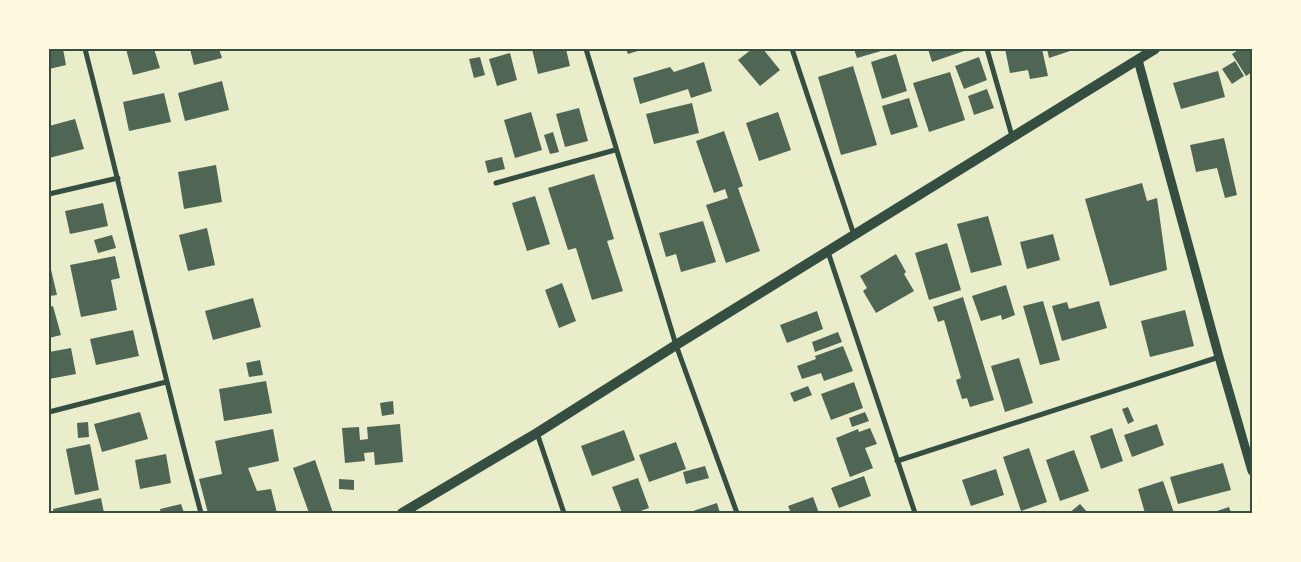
<svg xmlns="http://www.w3.org/2000/svg" width="1301" height="562" font-family="'Space Grotesk',sans-serif">
	<rect width="100%" height="100%" fill="#e9edc9"/>
	<path fill="#4f6655" d="M49,49H63L66,65L49,69Z
		M126,49H154L160,68L133,75Z
		M190,49H219L222,58L194,65Z
		M532,49H566L570,66L538,74Z
		M626,49H644L628,54Z
		M752,49H763L780,70L760,86L738,60Z
		M854,49H888L857,58Z
		M928,49H970L932,62Z
		M1005,49H1042L1048,76L1030,79L1028,70L1010,73Z
		M1047,49H1076L1049,58Z
		M1240,49H1252V72L1246,76L1232,54Z
		M510,53L517,80L497,86L489,59Z
		M896,54L907,91L882,99L871,62Z
		M480,57L485,75L474,78L469,59Z
		M979,57L987,80L964,89L955,66Z
		M1235,61L1244,76L1232,84L1222,69Z
		M704,62L712,91L691,98L688,89L640,104L633,78L670,67L674,72Z
		M853,66L877,145L841,155L818,77Z
		M1218,71L1225,97L1181,109L1173,83Z
		M950,72L965,120L929,132L913,83Z
		M222,81L229,110L185,121L178,93Z
		M987,89L994,108L974,115L968,96Z
		M164,93L171,122L129,131L123,102Z
		M909,98L918,127L891,135L882,106Z
		M692,103L699,133L654,144L646,114Z
		M579,108L588,141L565,147L556,114Z
		M531,112L542,150L515,158L504,120Z
		M778,112L791,150L759,161L746,123Z
		M75,119L84,149L49,158V126Z
		M724,131L743,186L738,188L760,251L726,263L706,205L728,198L725,189L714,193L696,141Z
		M553,132L559,152L550,154L544,135Z
		M1224,138L1237,195L1225,198L1217,168L1196,172L1190,145Z
		M502,157L505,169L488,173L485,161Z
		M216,165L222,202L184,209L178,172Z
		M594,174L614,239L607,241L623,291L592,300L576,248L568,250L548,188Z
		M1142,183L1147,201L1157,198L1167,270L1110,286L1085,199Z
		M535,196L550,244L527,251L512,203Z
		M103,203L108,226L70,234L65,211Z
		M988,216L1002,265L971,273L957,224Z
		M703,221L716,262L681,272L676,254L666,257L659,233Z
		M207,228L215,265L188,271L179,235Z
		M1053,234L1060,260L1027,269L1020,242Z
		M112,235L116,248L98,253L94,240Z
		M947,243L961,290L929,300L915,253Z
		M896,254L906,272L904,274L914,291L876,313L863,291L867,288L860,276Z
		M115,256L120,278L111,280L117,310L81,317L70,265Z
		M49,261L57,295L49,296Z
		M562,283L576,321L559,328L545,290Z
		M1006,285L1015,315L1002,320L1001,315L981,321L972,296Z
		M963,297L994,400L970,407L967,398L962,399L956,380L961,378L944,320L938,322L933,307Z
		M253,298L261,327L213,340L205,311Z
		M1043,301L1060,360L1040,365L1023,306Z
		M1099,301L1107,328L1062,341L1052,306L1067,302L1069,309Z
		M53,306L61,335L49,338V307Z
		M1185,310L1194,346L1150,357L1141,321Z
		M817,311L823,329L787,343L780,325Z
		M133,330L139,356L96,365L90,339Z
		M838,332L842,342L815,352L812,342Z
		M843,346L853,371L824,381L821,373L802,379L797,366L816,359L815,356Z
		M71,348L76,374L49,379V352Z
		M1019,358L1033,403L1005,412L991,366Z
		M260,360L263,375L249,377L246,363Z
		M266,381L272,413L224,421L219,389Z
		M854,382L863,408L831,420L821,394Z
		M808,386L812,395L794,402L790,393Z
		M393,401L394,414L382,416L380,403Z
		M1128,407L1134,421L1128,424L1122,409Z
		M140,412L148,439L102,452L94,424Z
		M865,412L869,421L852,427L849,418Z
		M88,422L89,437L78,438L77,423Z
		M400,424L403,462L375,465L374,452L364,453L365,461L345,463L342,428L359,427L360,440L368,439L367,427Z
		M1157,424L1164,445L1132,457L1124,435Z
		M870,428L877,444L865,448L873,468L850,477L836,438L858,429L859,432Z
		M1112,428L1123,461L1101,469L1090,436Z
		M273,429L279,461L248,468L257,491L271,489L277,513H208L199,479L222,474L215,441Z
		M624,430L635,460L592,476L581,446Z
		M676,442L686,469L649,482L639,455Z
		M90,444L99,490L75,495L66,449Z
		M1029,448L1047,502L1021,511L1003,457Z
		M1074,450L1089,491L1060,501L1046,460Z
		M166,454L171,483L140,489L135,460Z
		M315,460L333,513H309L293,468Z
		M1223,463L1231,490L1178,504L1170,477Z
		M705,466L709,478L686,484L683,472Z
		M996,469L1004,495L971,506L962,480Z
		M864,476L871,496L839,508L831,488Z
		M638,478L649,508L635,513H622L612,487Z
		M339,479L354,480V490L339,489Z
		M1163,481L1174,513H1145L1138,489Z
		M813,497L819,513H791L788,506Z
		M101,498L104,513H54L53,509Z
		M717,503L720,513H687Z
		M181,504L184,513H161L160,509Z
		M1080,504L1088,513H1069Z
		M1229,507L1231,513H1211Z"/>
	<g fill="none" stroke-linecap="round" stroke-linejoin="round">
		<path stroke="#344e41" stroke-width="5" d="M85,49C125,204 159,359 201,513
			M586,49L676,345L737,513
			M792,49L854,235
			M987,49L1012,136
			M496,183L615,150
			M49,194L118,178
			M828,252L915,513
			M49,412L166,382
			M537,433L564,513
			M897,461L1219,357"/>
		<path stroke="#344e41" stroke-width="9" d="M1138,60L1219,357L1252,471"/>
		<path stroke="#344e41" stroke-width="10" d="M402,513L537,433L676,345L1155,49"/>
	</g>
	<rect width="1301" height="562" fill="none" stroke="#fefae0" stroke-width="100"/>
	<rect x="50" y="50" width="1201" height="462" fill="none" stroke="#344e41" stroke-width="2"/>
</svg>
